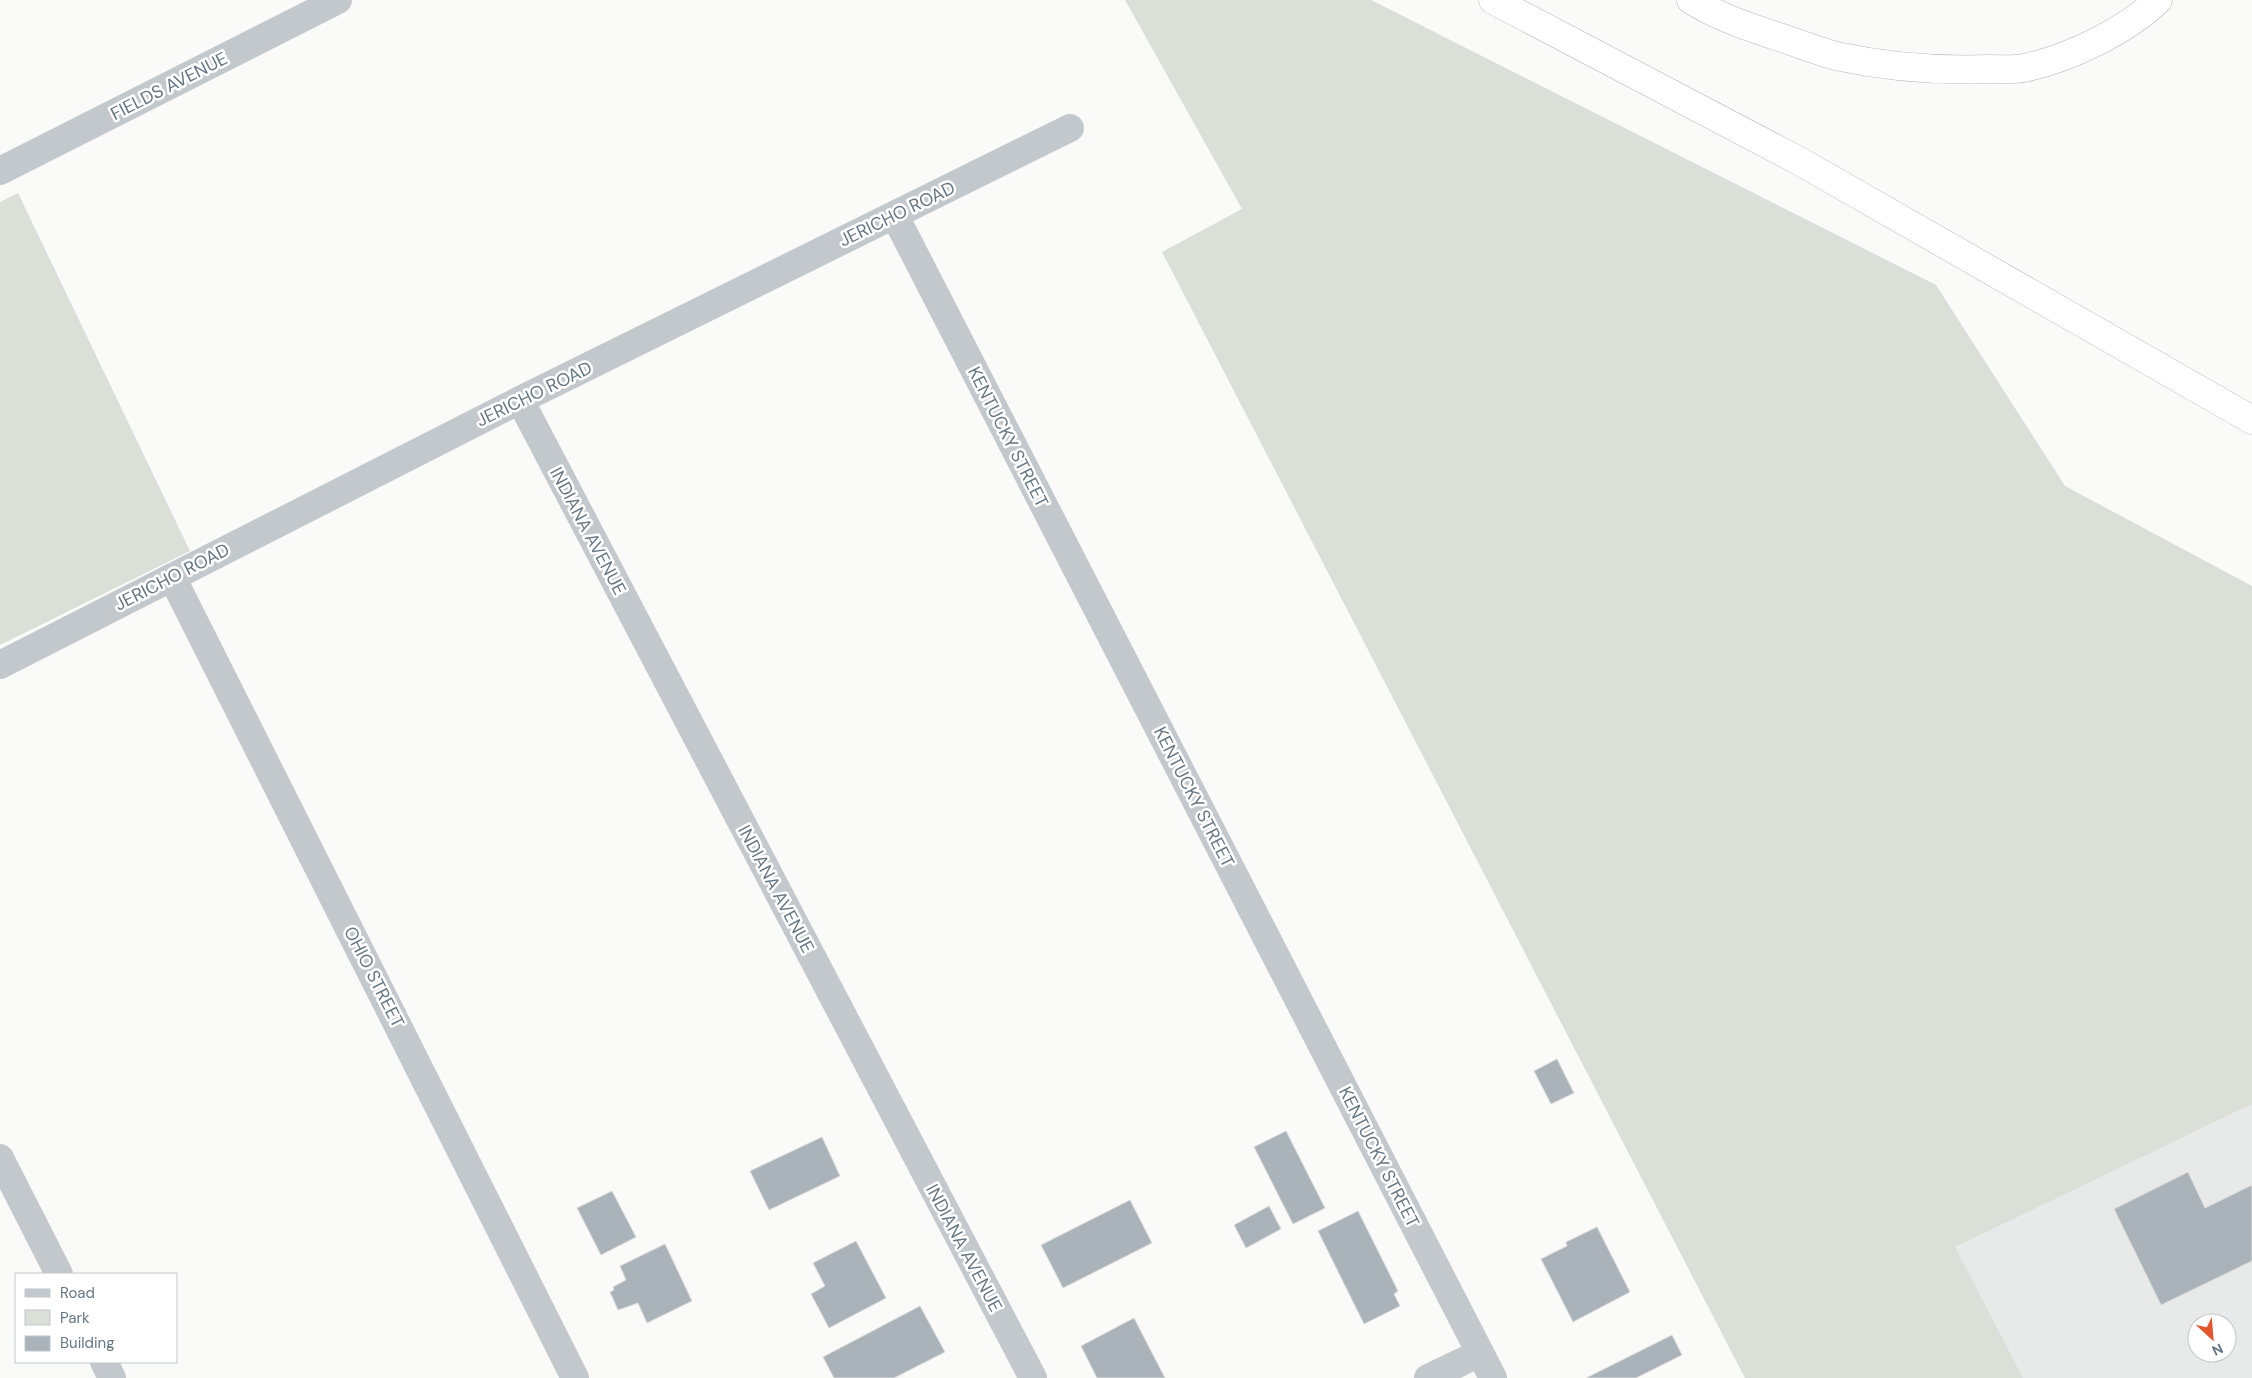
<svg xmlns="http://www.w3.org/2000/svg" width="2252" height="1378" font-family="'DM Sans',sans-serif">
	<rect width="100%" height="100%" fill="#fafaf8"/>
	<path fill="#e8e9e9" fill-rule="evenodd" d="M2252,1104V1378H2023L1954,1247ZM2197,1323H2227V1353H2197Z"/>
	<path fill="#dadfd7" d="M1125,0H1371L1936,285L2065,486L2252,586V1104L1955,1247L2023,1378H1745L1162,252L1242,209Z
		M18,193L190,551L0,645V202Z"/>
	<path fill="#aab3b9" stroke="#dcdcda" d="M1557,1059L1574,1093L1551,1104L1534,1071Z
		M1286,1131L1325,1208L1293,1224L1254,1147Z
		M822,1137L840,1176L769,1210L750,1171Z
		M2188,1172L2205,1208L2252,1185V1261L2161,1305L2114,1209Z
		M612,1191L636,1237L601,1255L577,1208Z
		M1130,1200L1152,1243L1063,1288L1041,1245Z
		M1269,1206L1281,1229L1246,1248L1234,1225Z
		M1358,1211L1398,1291L1394,1294L1400,1306L1364,1324L1318,1231Z
		M1597,1227L1630,1292L1573,1322L1541,1259L1567,1246L1566,1242Z
		M856,1241L886,1298L829,1328L811,1294L825,1286L813,1263Z
		M665,1244L692,1301L647,1323L638,1303L618,1310L610,1292L614,1290L613,1287L626,1280L620,1266Z
		M920,1306L945,1352L894,1378H834L823,1357Z
		M1134,1318L1165,1378H1097L1081,1346Z
		M1672,1335L1682,1355L1636,1378H1586Z"/>
	<g fill="none" stroke-linecap="round" stroke-linejoin="round">
		<g stroke="#b4b9bd" stroke-width="29">
			<path id="highway" d="M1493,0L1801,162L2252,420
				M1691,0C1718,17 1752,28 1782,38C1800,44 1818,51 1836,56C1887,67 1938,71 1990,69C2001,69 2013,70 2024,68C2068,59 2126,31 2158,0"/>
		</g>
		<path stroke="#c3c8cc" stroke-width="28" d="M0,171L338,0
			M895,216L1493,1378
			M520,400L1033,1378
			M172,577L575,1378
			M0,665L520,400L1070,128
			M0,1158L59,1274
			M104,1362L112,1378
			M1428,1378L1480,1353"/>
		<use href="#highway" stroke="#fff" stroke-width="28"/>
	</g>
	<g text-anchor="middle" stroke-width="5" stroke-linejoin="round" paint-order="stroke">
		<g font-size="18" fill="#657683" stroke="#fff">
			<text transform="translate(169 86) rotate(-27)" y="6">FIELDS AVENUE</text>
			<text transform="translate(897 214) rotate(-26)" y="6">JERICHO ROAD</text>
			<text transform="translate(534 394) rotate(-26)" y="6">JERICHO ROAD</text>
			<text transform="translate(1008 437) rotate(63)" y="6">KENTUCKY STREET</text>
			<text transform="translate(588 531) rotate(62)" y="6">INDIANA AVENUE</text>
			<text transform="translate(172 577) rotate(-27)" y="6">JERICHO ROAD</text>
			<text transform="translate(1194 797) rotate(63)" y="6">KENTUCKY STREET</text>
			<text transform="translate(776 889) rotate(62)" y="6">INDIANA AVENUE</text>
			<text transform="translate(374 977) rotate(63)" y="6">OHIO STREET</text>
			<text transform="translate(1379 1157) rotate(63)" y="6">KENTUCKY STREET</text>
			<text transform="translate(964 1248) rotate(62)" y="6">INDIANA AVENUE</text>
		</g>
	</g>
	<rect x="15" y="1273" width="162" height="90" fill="#ffffff" stroke="#c1c8cd"/>
	<rect x="25" y="1289" width="25" height="8" fill="#c3c8cc" stroke="#c1c8cd"/>
	<text x="60" y="1298" font-size="15" fill="#657683">Road</text>
	<rect x="25" y="1310" width="25" height="15" fill="#dadfd7" stroke="#c1c8cd"/>
	<text x="60" y="1323" font-size="15" fill="#657683">Park</text>
	<rect x="25" y="1336" width="25" height="15" fill="#aab3b9" stroke="#c1c8cd"/>
	<text x="60" y="1348" font-size="15" fill="#657683">Building</text>
	<g transform="translate(2212 1338) rotate(154)"><circle r="24" fill="#ffffff" stroke="#c1c8cd"/>
	<path d="M0-4L9 19L0 12L-9 19Z" fill="#e4572e"/>
	<text y="-8" font-size="14" font-weight="bold" text-anchor="middle" fill="#657683">N</text>
	</g>
</svg>
